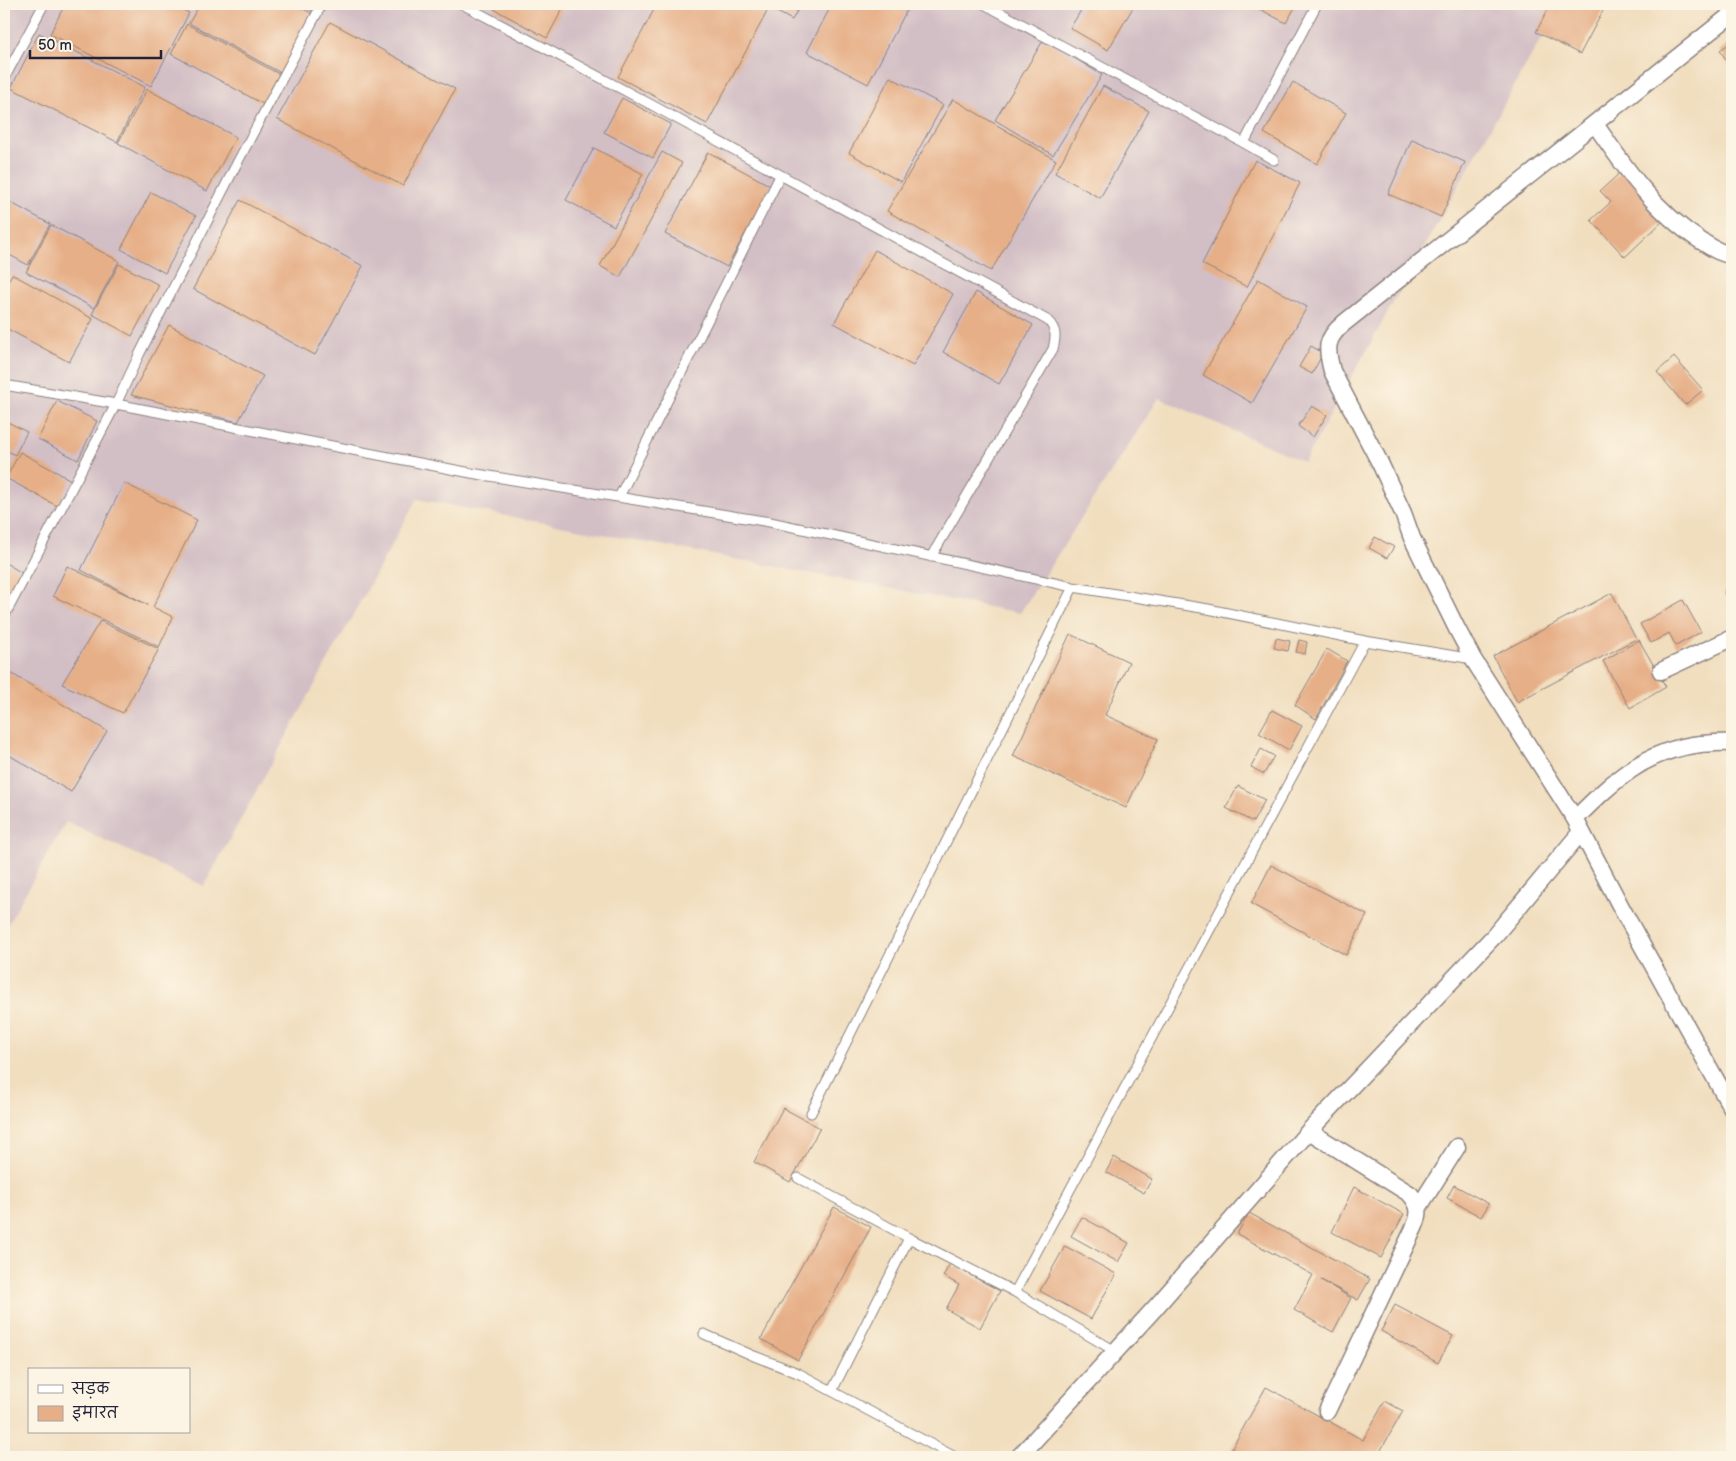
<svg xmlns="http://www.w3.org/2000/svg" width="1736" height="1461" font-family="'Balsamiq Sans','Playpen Sans Deva',sans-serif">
	<rect width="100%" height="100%" fill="#fcf5e5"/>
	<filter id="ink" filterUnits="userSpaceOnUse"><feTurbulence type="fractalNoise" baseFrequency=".02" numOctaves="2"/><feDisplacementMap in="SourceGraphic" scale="10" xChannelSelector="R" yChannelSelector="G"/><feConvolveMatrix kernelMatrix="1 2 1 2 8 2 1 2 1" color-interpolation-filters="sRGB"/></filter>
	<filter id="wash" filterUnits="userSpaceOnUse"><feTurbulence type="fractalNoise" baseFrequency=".0096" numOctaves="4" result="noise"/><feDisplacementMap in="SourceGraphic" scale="20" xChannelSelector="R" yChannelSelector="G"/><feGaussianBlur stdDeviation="1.12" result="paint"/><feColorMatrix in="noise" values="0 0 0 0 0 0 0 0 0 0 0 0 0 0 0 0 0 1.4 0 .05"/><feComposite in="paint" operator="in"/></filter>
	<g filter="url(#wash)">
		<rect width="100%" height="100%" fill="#f1debf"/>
		<path fill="#d2bec5" d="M4,4H1560L1304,462L1159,398L1020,613L417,499L204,886L66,822L4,931Z"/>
		<g id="blocks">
			<path fill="#e6af87" d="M65,4H171L189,13L151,86L50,34Z
				M200,4H293L313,14L281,73L189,23Z
				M299,4H318L314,12Z
				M497,4H565L547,38L494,9Z
				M657,4H756L768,10L707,124L618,77Z
				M762,4H801L792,20Z
				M832,4H910L868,84L807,52Z
				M1085,4H1135L1108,50L1070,28Z
				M1250,4H1297L1286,23Z
				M1551,4H1603L1606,5L1580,54L1536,32Z
				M330,22L455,89L403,186L277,119Z
				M187,24L279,74L263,104L171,54Z
				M39,33L145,87L117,142L11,88Z
				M1044,39L1102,75L1053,155L995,120Z
				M1732,42V70L1720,50Z
				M890,77L943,105L901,182L849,153Z
				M1293,82L1346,113L1317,164L1264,133Z
				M1103,86L1149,111L1100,198L1055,173Z
				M147,89L236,137L207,191L118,143Z
				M622,98L671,124L653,158L604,132Z
				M953,99L1056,160L991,271L887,211Z
				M1412,139L1465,162L1441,217L1388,194Z
				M594,148L643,174L614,226L566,200Z
				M662,152L682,163L620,277L600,266Z
				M708,152L771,186L727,267L665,234Z
				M1255,160L1300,183L1247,287L1202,264Z
				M1622,171L1666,218L1625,257L1591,220L1611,202L1600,191Z
				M151,192L196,216L165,273L121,249Z
				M4,199L50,224L28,265L4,252Z
				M240,200L363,266L315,355L193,289Z
				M51,225L119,261L94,308L26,272Z
				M875,250L953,294L913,366L834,323Z
				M119,264L159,285L132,336L92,314Z
				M12,274L93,319L69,362L4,327V289Z
				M1258,279L1307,307L1252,403L1203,375Z
				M976,292L1033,325L999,384L943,352Z
				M169,325L263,376L238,422L131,395Z
				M1311,346L1323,353L1312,374L1299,367Z
				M1674,357L1703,390L1685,405L1657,372Z
				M57,401L97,421L78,460L38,439Z
				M1312,406L1327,415L1313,437L1298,426Z
				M4,420L27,432L15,455L4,449Z
				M20,452L71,480L57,506L6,478Z
				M124,483L197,520L153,607L173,617L159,647L53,596L67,566L148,605L81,570Z
				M1375,537L1394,547L1387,558L1369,548Z
				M4,562L25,575L4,608Z
				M1732,588V609L1724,592Z
				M1612,593L1636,639L1517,702L1493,656Z
				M1683,600L1701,632L1676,646L1669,633L1651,643L1640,624Z
				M100,621L159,649L123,713L62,684Z
				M1070,634L1129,662L1105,715L1158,739L1126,808L1013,756Z
				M1276,638L1290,641L1288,651L1274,648Z
				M1299,640L1307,642L1305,654L1296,652Z
				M1639,640L1666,687L1630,708L1603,661Z
				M1327,649L1347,661L1316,719L1295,705Z
				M4,669L107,731L71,792L4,752Z
				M1272,710L1302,726L1289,750L1259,733Z
				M1261,749L1274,756L1264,774L1251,767Z
				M1238,786L1265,800L1253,822L1226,808Z
				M1271,865L1367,915L1346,955L1251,904Z
				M783,1108L820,1128L790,1182L754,1162Z
				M1114,1157L1152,1179L1144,1193L1106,1172Z
				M1454,1185L1489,1204L1481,1217L1447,1198Z
				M1354,1187L1404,1214L1381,1258L1332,1232Z
				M834,1207L871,1227L798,1360L761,1339Z
				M1249,1213L1370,1279L1358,1300L1321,1280L1351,1298L1333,1332L1294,1310L1313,1275L1237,1234Z
				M1082,1217L1129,1243L1118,1262L1071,1236Z
				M1065,1246L1116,1274L1091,1319L1040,1291Z
				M950,1264L1000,1291L980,1328L946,1309L959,1285L943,1276Z
				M1395,1305L1453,1336L1438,1363L1381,1331Z
				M1266,1387L1363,1440L1385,1401L1403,1411L1377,1457H1227Z"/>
		</g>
	</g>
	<g filter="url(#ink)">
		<use href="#blocks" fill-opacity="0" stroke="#8a807d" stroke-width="1"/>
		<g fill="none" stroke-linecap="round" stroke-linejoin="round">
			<g stroke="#8a807d" stroke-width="11">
				<path id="lane" d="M462,4L650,104L1047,320C1057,329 1056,337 1053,349L931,557
					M984,4L1244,143L1274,160
					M4,79L44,4
					M1244,143L1317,4
					M4,385L116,404L471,473L770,522L1073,587L1208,609L1365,641L1473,659
					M619,497L780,176
					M4,617L116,404L139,355L236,165L322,4
					M811,1113L1073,587
					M798,1178L909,1238L1015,1292L1115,1351
					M1015,1292L1365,641
					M704,1334L754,1356L798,1373L955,1457
					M832,1391L909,1238"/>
			</g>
			<g stroke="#8a807d" stroke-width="19">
				<path id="street" d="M1732,14L1344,323C1325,339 1326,348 1332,371L1380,463L1403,513L1412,538L1457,629L1473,659L1575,819L1622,909L1732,1109
					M1595,124C1625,168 1655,212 1701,241C1711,247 1720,254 1732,255
					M1661,671L1732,638
					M1575,819C1613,781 1645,750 1701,744C1712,743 1722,742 1732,743
					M1309,1131L1410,1194C1421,1206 1420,1215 1414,1228L1327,1411
					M1419,1207L1457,1147
					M1019,1457L1155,1308L1309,1131L1495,935L1581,832"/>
			</g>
			<use href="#lane" stroke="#fff" stroke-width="9"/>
			<use href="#street" stroke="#fff" stroke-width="16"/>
		</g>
	</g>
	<rect width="1736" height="1461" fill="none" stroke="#fcf5e5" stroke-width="20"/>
	<rect x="28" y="1368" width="162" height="65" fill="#fcf5e5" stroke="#a5a1a1"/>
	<rect x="38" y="1385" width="25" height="8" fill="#ffffff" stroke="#a5a1a1"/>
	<text x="72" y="1394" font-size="15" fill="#22223b">सड़क</text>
	<rect x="38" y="1406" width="25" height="15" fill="#e6af87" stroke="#a5a1a1"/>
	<text x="72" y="1418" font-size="15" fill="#22223b">इमारत</text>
	<path d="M30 50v8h131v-8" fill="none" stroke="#22223b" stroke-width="2.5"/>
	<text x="38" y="50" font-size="15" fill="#22223b" stroke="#fcf5e5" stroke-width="4" paint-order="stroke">50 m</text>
</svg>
